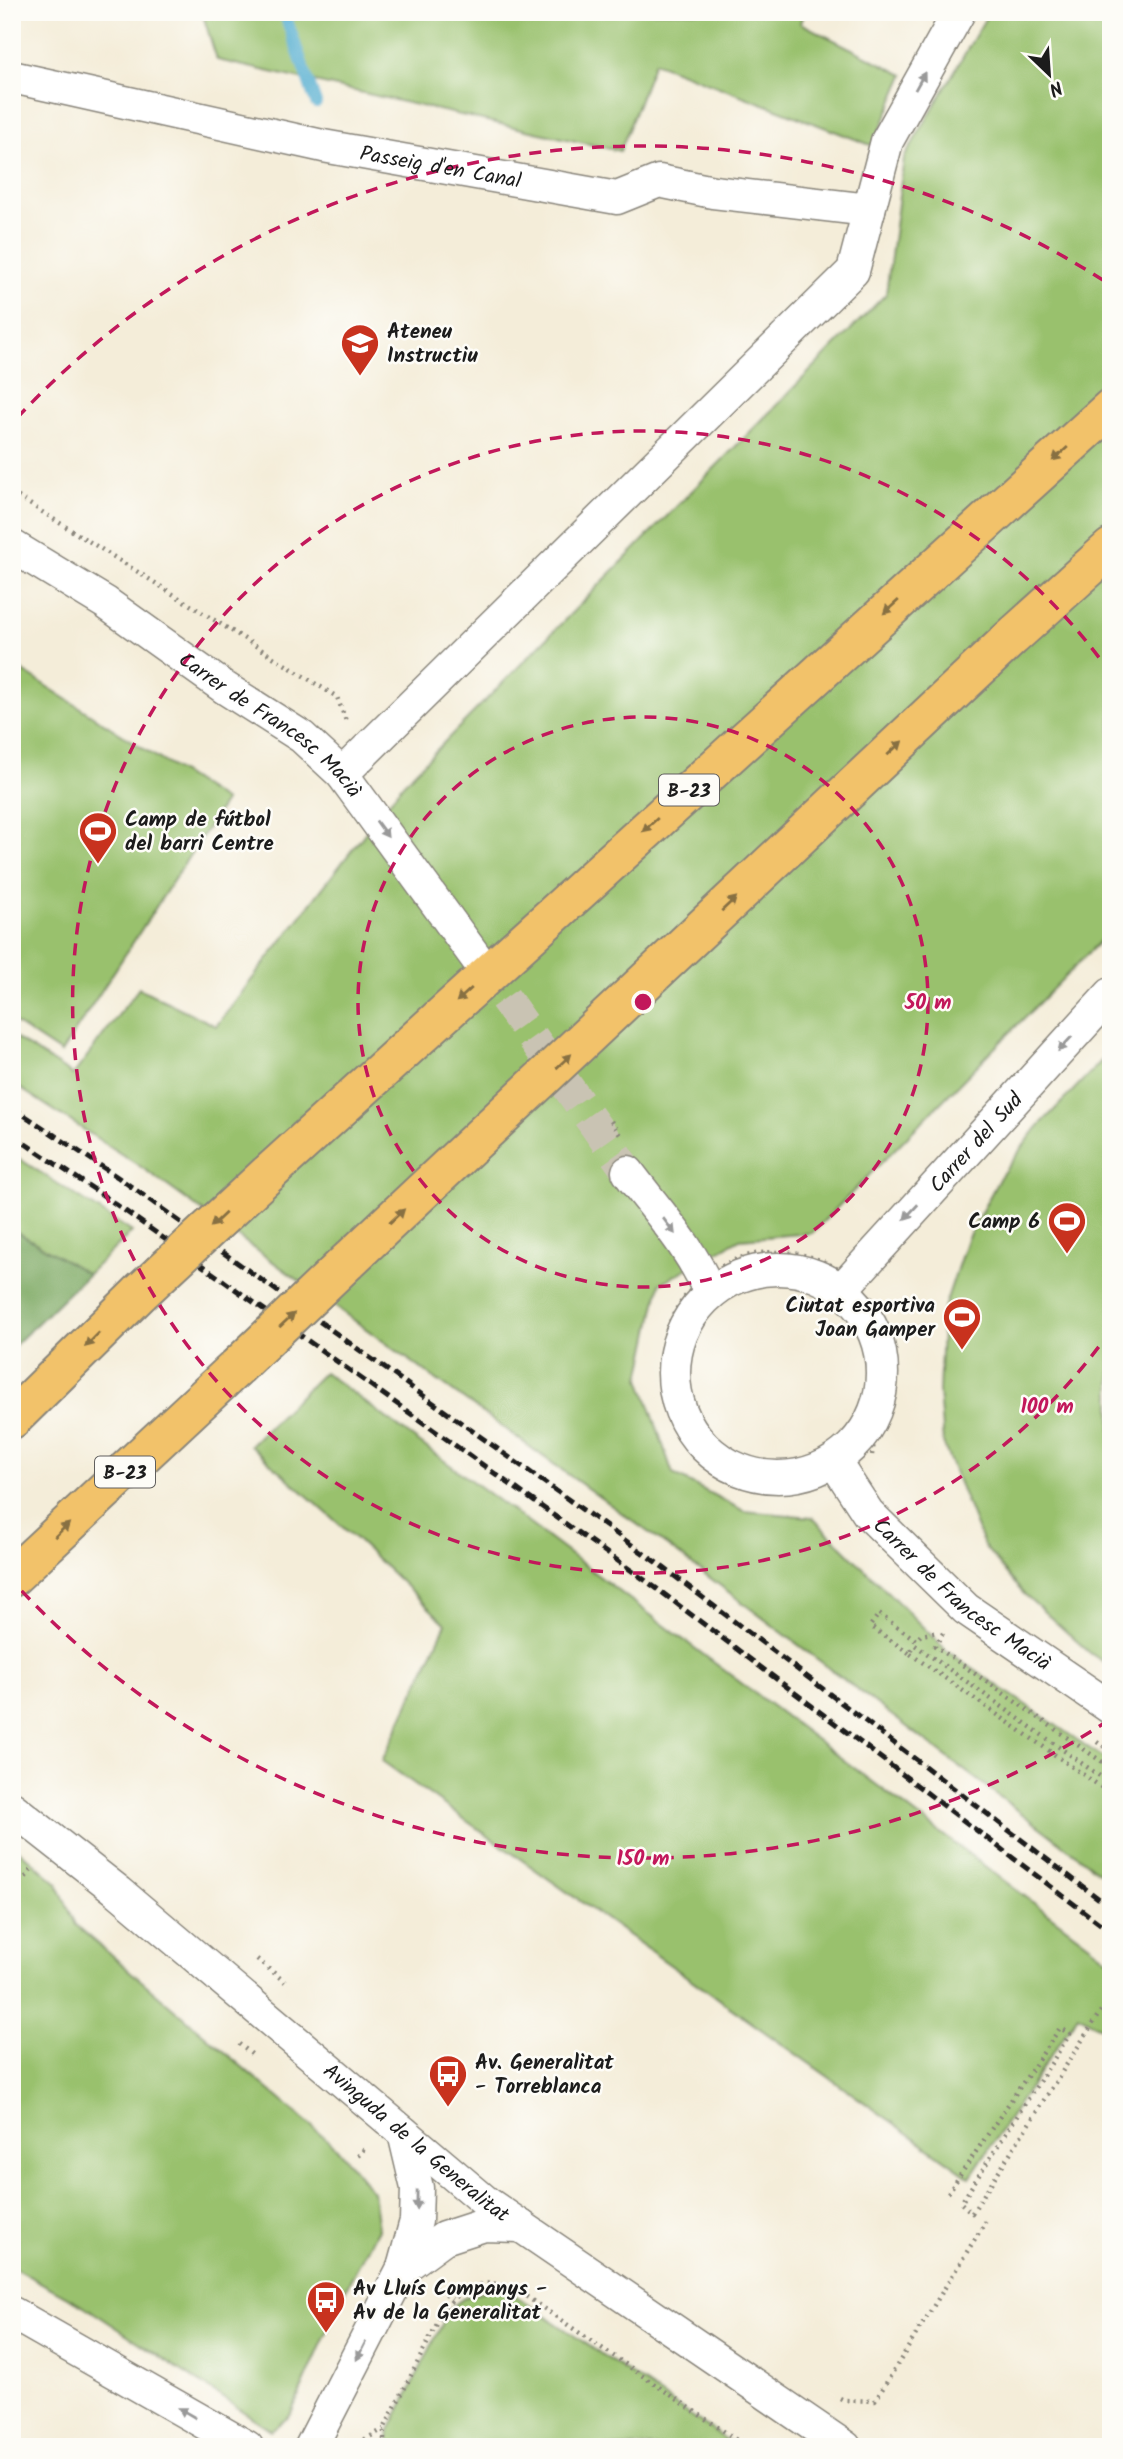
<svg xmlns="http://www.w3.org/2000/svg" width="1123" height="2459" font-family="Kalam,sans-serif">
	<rect width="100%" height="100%" fill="#fdfcf7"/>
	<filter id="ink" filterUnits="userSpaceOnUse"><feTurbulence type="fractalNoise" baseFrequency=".0143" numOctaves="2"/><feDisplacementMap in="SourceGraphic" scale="14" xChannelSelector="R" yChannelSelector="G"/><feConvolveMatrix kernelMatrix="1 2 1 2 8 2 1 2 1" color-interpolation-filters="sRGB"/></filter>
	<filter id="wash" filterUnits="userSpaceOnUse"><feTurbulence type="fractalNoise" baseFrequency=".00686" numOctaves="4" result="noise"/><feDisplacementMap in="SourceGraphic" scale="28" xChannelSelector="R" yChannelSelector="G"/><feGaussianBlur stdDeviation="1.57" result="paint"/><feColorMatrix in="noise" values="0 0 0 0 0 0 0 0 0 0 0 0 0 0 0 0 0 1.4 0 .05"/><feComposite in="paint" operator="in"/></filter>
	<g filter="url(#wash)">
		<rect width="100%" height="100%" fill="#f4edd9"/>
		<path fill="#99c16d" stroke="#5a6e44" stroke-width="2" d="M202,12H804L800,23L904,75L873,146L654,62L620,151L217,60Z
			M989,12H1111V930L812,1233L740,1239L660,1284L640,1378L673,1474L744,1511L812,1517L947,1651L1111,1763V1881L673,1550L144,1169L12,1083V1036L73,1075L139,988L216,1026L403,784L886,294L904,158Z
			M12,664L225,801L61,1053L12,1021Z
			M1111,1051V1667L1090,1653L1022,1592L984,1546L943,1443L939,1391L943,1311L967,1239L1000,1177L1037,1128Z
			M12,1154L132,1232L88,1274L12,1229Z
			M324,1372L511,1510L1111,1961V2033L1078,2015L970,2177L382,1761L446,1624L357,1540L250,1445Z
			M12,1844L57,1883L76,1925L336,2147L373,2192L378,2229L346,2288L290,2416L271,2430L84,2306L12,2267Z
			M494,2289L516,2296L737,2447H388L390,2430L448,2312C460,2297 475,2292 494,2289Z"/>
		<path fill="#7aa760" stroke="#4b623e" stroke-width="2" d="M12,1229L88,1274L12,1348Z"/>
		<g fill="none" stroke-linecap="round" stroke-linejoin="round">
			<path stroke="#53add0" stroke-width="12" d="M284,12L316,103"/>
		</g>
	</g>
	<g filter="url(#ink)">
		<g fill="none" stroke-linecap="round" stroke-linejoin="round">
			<path stroke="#c9c3b3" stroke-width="32" stroke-dasharray="32 16" stroke-linecap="butt" d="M477,959L628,1172"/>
			<g stroke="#88847a" stroke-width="35">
				<g id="street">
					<path id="s1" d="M12,77L323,146L617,198L659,181L713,192L869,210"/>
					<path id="s2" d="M12,546L106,603L225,688L302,737L342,774L477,959"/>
					<path d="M342,774L853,271L887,141L959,12"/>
					<path d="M628,1172C656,1210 693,1249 710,1294"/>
					<circle cx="778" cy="1373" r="104"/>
					<path id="s3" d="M841,1290L1111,994"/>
					<path id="s4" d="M834,1461L868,1513L966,1609L1111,1708"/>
					<path id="s5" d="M12,1808L119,1892L487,2203L845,2447"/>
					<path d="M403,2268L444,2238L484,2225L521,2226"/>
					<path d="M12,2313L247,2447"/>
					<path d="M311,2447L403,2268L416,2221L417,2188L404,2133"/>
				</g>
			</g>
			<g stroke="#88847a" stroke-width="42">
				<path id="highway" d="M268,1174L1111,408
					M347,1262L1012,637L1111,548
					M12,1419L141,1292
					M12,1577L237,1367"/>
			</g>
			<path stroke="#88847a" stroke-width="4.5" stroke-dasharray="2 5" stroke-linecap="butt" d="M12,493L337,697L346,721
				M611,1121L622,1138
				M660 1369a117 117 0 1 1 234 0a117 117 0 1 1-234 0Z
				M872,1455L875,1436
				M943,1633L935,1646L1111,1768
				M909,1653L870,1626L879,1614L916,1640L921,1635L939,1632
				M1097,1742L1111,1752
				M1111,1784L915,1645L909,1653L1111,1794
				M12,1877L25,1878L33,1868
				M257,1959L285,1982
				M239,2044L254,2056
				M358,2156L364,2149
				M948,2193L1060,2028L1070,2034L961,2203L972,2213L1111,1995
				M434,2287L452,2299
				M840,2398L844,2400L875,2401L986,2221
				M352,2446L384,2429
				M384,2447V2429L444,2310C455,2294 480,2278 501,2285C510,2288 518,2293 527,2297L747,2447"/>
			<use href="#street" stroke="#fff" stroke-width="32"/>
			<use href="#highway" stroke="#f2c26a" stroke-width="38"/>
			<path stroke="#1c1c1c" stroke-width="5" stroke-dasharray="10 5" stroke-linecap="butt" d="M12,1107L119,1178L664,1568L1111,1908
				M12,1135L107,1198L656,1588L1111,1932"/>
			<g stroke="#88847a" stroke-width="42" stroke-linecap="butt">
				<path id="highway-bridge" d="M141,1292L268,1174
					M237,1367L347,1262"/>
			</g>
			<use href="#highway-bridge" stroke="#f2c26a" stroke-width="38"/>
		</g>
		<defs><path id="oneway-solid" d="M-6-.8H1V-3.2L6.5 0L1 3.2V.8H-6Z" transform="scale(1.75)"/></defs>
		<g fill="#999">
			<use href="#oneway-solid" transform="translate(920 81) rotate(-61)"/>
			<use href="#oneway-solid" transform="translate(382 829) rotate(54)"/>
			<use href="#oneway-solid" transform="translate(1065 1044) rotate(133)"/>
			<use href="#oneway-solid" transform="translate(911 1212) rotate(133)"/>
			<use href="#oneway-solid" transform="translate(669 1226) rotate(53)"/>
			<use href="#oneway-solid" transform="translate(417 2200) rotate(91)"/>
			<use href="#oneway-solid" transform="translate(361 2351) rotate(117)"/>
			<use href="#oneway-solid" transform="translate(187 2413) rotate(-150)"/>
		</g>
		<g fill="#876f43">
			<use href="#oneway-solid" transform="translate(1060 454) rotate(138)"/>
			<use href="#oneway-solid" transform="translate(891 607) rotate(138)"/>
			<use href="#oneway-solid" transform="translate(895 748) rotate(-43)"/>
			<use href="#oneway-solid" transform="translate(650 825) rotate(138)"/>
			<use href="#oneway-solid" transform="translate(729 904) rotate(-43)"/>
			<use href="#oneway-solid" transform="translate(464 995) rotate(138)"/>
			<use href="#oneway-solid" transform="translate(564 1061) rotate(-43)"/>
			<use href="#oneway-solid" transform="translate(397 1216) rotate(-43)"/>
			<use href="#oneway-solid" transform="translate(218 1220) rotate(137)"/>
			<use href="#oneway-solid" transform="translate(287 1320) rotate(-43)"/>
			<use href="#oneway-solid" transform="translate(92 1340) rotate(135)"/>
			<use href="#oneway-solid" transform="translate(62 1530) rotate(-43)"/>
		</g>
	</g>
	<g fill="none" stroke="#c2185b" stroke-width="3.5" stroke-dasharray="12 9">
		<circle cx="643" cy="1002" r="285"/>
		<path d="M1111 1330A571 571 0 1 1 1111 674"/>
		<path d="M1109 1720A856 856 0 0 1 17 1586M17 418A856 856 0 0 1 1109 284"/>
	</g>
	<defs>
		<g id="school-pin" transform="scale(2.0125)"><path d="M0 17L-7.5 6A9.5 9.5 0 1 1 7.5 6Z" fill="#c8321e" stroke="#fdfcf7"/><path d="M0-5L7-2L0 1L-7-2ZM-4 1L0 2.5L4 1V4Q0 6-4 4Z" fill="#fff"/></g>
		<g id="stadium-pin" transform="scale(2.0125)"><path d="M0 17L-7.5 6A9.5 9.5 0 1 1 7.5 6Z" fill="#c8321e" stroke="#fdfcf7"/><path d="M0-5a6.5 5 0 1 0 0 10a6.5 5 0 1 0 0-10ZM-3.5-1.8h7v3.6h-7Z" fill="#fff"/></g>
		<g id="bus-pin" transform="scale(2.0125)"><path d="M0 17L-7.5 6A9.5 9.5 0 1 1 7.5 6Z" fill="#c8321e" stroke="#fdfcf7"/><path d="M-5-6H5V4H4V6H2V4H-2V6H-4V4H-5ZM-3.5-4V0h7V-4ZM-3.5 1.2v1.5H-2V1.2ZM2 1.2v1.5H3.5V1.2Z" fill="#fff"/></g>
	</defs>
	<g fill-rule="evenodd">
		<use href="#school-pin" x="360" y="343"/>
		<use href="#stadium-pin" x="98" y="831"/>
		<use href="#stadium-pin" x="1067" y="1221"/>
		<use href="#stadium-pin" x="962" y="1317"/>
		<use href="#bus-pin" x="448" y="2074"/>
		<use href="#bus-pin" x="326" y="2300"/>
	</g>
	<g text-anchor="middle" stroke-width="5" stroke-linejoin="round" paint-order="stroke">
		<g fill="#fdfcf7" stroke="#605f5e" stroke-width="2">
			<rect x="659" y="774.5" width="60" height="31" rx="5"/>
			<rect x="95" y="1456.5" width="60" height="31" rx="5"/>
		</g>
		<g font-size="19" font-weight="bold" fill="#1c1c1c">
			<text x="689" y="797">B-23</text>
			<text x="125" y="1479">B-23</text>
		</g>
		<g font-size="21" fill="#1c1c1c" stroke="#fdfcf7">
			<text dy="7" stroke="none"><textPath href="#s1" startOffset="438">Passeig d'en Canal</textPath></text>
			<text dy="7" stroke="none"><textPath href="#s2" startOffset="315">Carrer de Francesc Macià</textPath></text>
			<text dy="7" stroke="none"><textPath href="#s3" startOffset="200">Carrer del Sud</textPath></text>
			<text dy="7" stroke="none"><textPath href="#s4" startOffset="187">Carrer de Francesc Macià</textPath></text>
			<text dy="7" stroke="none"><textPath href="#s5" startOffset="525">Avinguda de la Generalitat</textPath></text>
		</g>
		<g font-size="21" font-weight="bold" fill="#1c1c1c" stroke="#fdfcf7" text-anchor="start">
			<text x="387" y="338">Ateneu<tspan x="387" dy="24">Instructiu</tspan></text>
			<text x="125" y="826">Camp de fútbol<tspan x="125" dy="24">del barri Centre</tspan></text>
			<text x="1040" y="1228" text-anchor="end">Camp 6</text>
			<text x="935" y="1312" text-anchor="end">Ciutat esportiva<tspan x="935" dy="24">Joan Gamper</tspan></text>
			<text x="475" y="2069">Av. Generalitat<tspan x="475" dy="24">- Torreblanca</tspan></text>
			<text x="353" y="2295">Av Lluís Companys -<tspan x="353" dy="24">Av de la Generalitat</tspan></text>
		</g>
	</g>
	<circle cx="643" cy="1002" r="10" fill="#c2185b" stroke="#fdfcf7" stroke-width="3.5"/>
	<g font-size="21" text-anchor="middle" font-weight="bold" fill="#c2185b" stroke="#fdfcf7" stroke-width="5" stroke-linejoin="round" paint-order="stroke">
		<text x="928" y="1009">50 m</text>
		<text x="1047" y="1413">100 m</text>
		<text x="643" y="1865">150 m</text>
	</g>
	<rect width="1123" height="2459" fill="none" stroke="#fdfcf7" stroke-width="42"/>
	<g transform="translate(1049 74) rotate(155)" stroke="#fdfcf7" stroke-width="5" paint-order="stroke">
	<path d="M0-5L12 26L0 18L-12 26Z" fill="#1c1c1c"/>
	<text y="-10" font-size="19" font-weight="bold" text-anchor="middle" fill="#1c1c1c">N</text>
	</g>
</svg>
